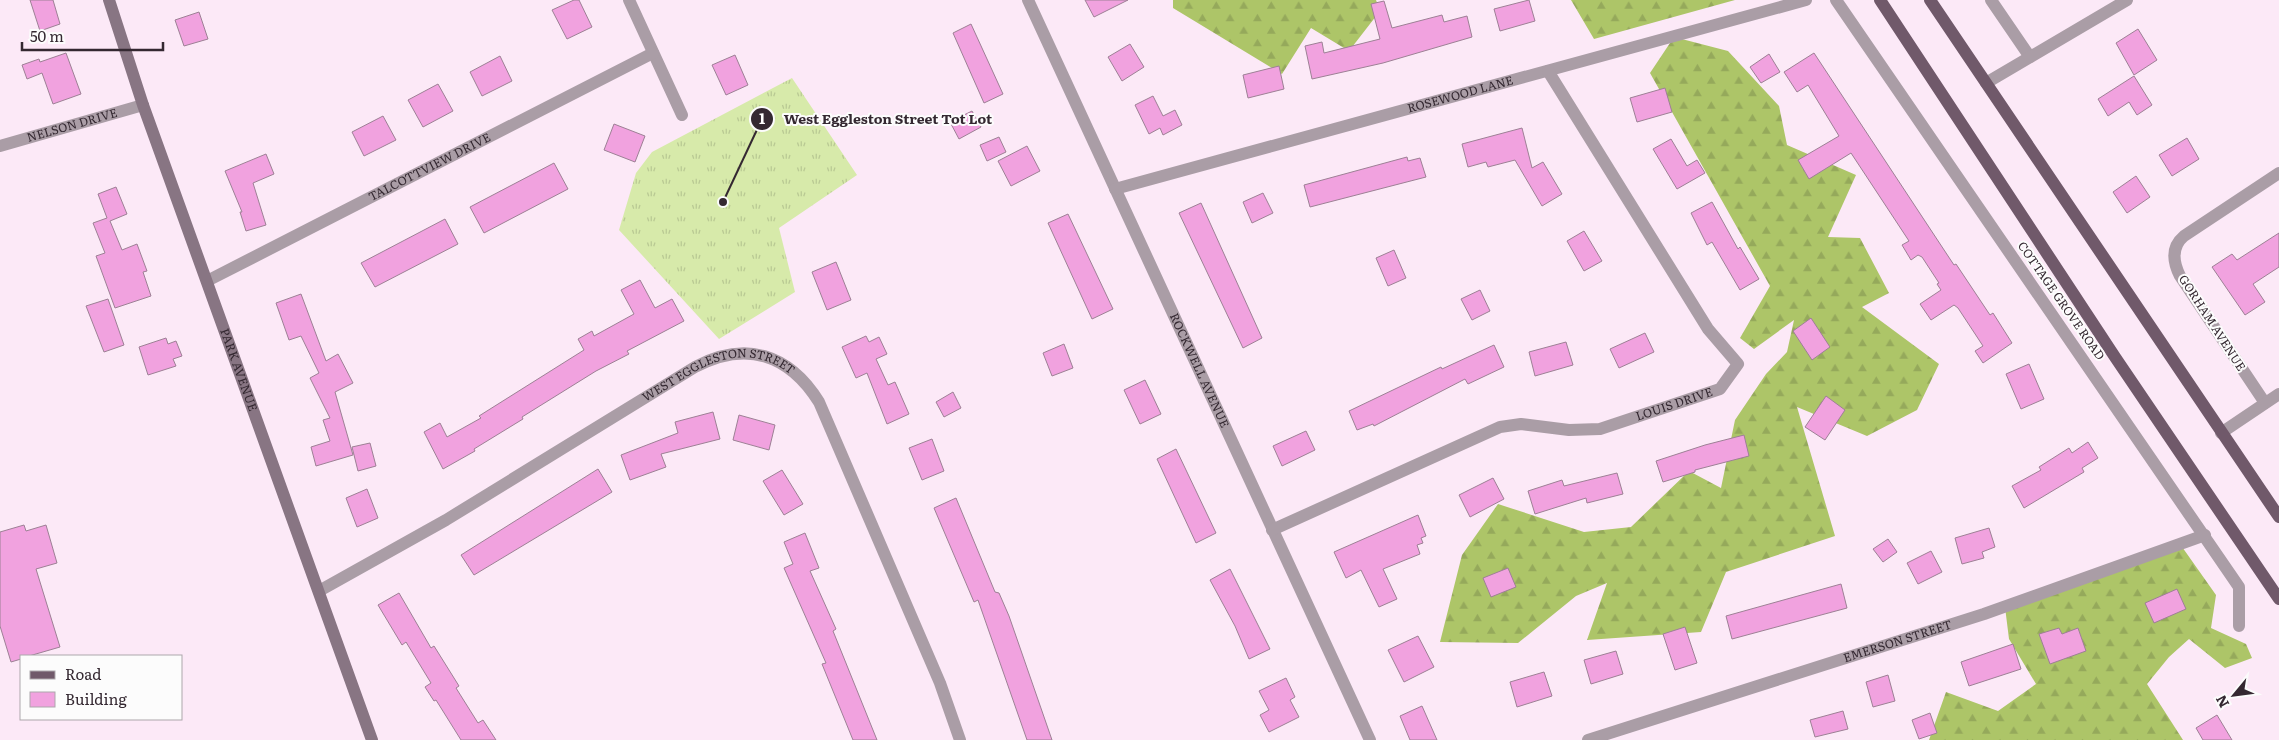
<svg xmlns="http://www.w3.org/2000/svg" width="2279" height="740" font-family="Literata,serif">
	<defs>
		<pattern id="grass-tufts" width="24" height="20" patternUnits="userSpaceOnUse" patternTransform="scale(1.25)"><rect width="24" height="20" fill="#d7eaaa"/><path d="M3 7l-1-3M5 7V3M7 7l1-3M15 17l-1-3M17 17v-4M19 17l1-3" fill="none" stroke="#b9c993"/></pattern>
		<pattern id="forest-firs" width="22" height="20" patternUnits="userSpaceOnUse" patternTransform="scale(1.25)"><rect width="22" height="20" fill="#adc568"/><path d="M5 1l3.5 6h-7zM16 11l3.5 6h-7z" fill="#95a95b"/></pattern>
	</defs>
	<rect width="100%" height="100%" fill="#fce9f7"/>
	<path fill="url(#grass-tufts)" d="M792,78L857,175L779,228L795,292L719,339L619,230L636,173L652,152Z"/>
	<path fill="url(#forest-firs)" d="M1173,0H1376L1380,11L1349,51L1311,28L1282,74L1173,8Z
		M1571,0H1735L1594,39Z
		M1674,37L1728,51L1779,106L1787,145L1856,175L1828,237L1860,238L1889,293L1862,307L1939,364L1917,410L1867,436L1797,407L1835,536L1726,572L1701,632L1587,640L1607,583L1576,596L1518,643L1440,642L1462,555L1498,504L1584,532L1631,527L1689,471L1721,488L1735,420L1766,374L1787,352L1794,320L1754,349L1740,338L1770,286L1650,73Z
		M2180,544L2216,595L2211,628L2246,644L2252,658L2225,668L2189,639L2169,657L2147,684L2183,740H1929L1946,692L1998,711L2036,684L2009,639L2005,607Z"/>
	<path fill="#f1a2df" stroke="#9d8095" d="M30,0H53L60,24L40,31Z
		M574,0H579L592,27L567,39L552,10Z
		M1085,0H1128L1094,17Z
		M1529,0L1535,21L1500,31L1494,9Z
		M1384,1L1392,28L1442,15L1444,22L1467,16L1472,37L1383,63L1312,79L1305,46L1322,42L1324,53L1380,39L1371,4Z
		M199,12L208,39L184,46L175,20Z
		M971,24L1003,94L984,103L953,33Z
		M2138,29L2157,60L2134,75L2116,43Z
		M1130,44L1144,67L1122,81L1108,57Z
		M66,53L81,94L53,104L42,73L27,79L22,65L39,59L40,62Z
		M1814,53L1954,265L1956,264L1990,315L1993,313L2012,343L1983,363L1975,351L1983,346L1958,308L1954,305L1931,320L1920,304L1941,290L1937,284L1939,283L1922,257L1918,255L1911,260L1902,245L1909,241L1851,153L1809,179L1798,160L1839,136L1808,85L1797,92L1784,72Z
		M1769,54L1780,72L1761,83L1750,67Z
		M735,55L748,85L726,95L712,65Z
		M500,56L512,81L482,96L470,72Z
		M1279,66L1284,89L1248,98L1243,75Z
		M2134,76L2152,105L2137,115L2129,102L2108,116L2098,99Z
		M438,84L453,111L423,127L408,100Z
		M1665,88L1672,112L1637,122L1630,98Z
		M1153,96L1163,116L1175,110L1182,125L1163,135L1160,128L1149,134L1135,105Z
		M972,111L981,127L959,139L950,122Z
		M383,116L396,140L364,156L352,132Z
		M614,124L645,136L635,162L604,150Z
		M1522,128L1532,168L1543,162L1562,194L1542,206L1515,160L1488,167L1486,162L1468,167L1462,144Z
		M999,137L1006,152L987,161L980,145Z
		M2187,138L2199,159L2172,176L2159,155Z
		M1671,139L1687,166L1697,160L1705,173L1677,189L1653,149Z
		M1027,146L1040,171L1011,186L998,161Z
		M266,154L274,174L253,183L266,225L246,231L240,212H242L225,171Z
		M1407,157L1408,161L1420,158L1426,177L1310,207L1304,185Z
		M554,163L568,189L484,233L470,207Z
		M2136,176L2150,197L2127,213L2113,192Z
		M116,187L127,214L110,221L122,250L137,244L147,271L143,272L151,296L115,308L96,256L105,253L93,223L107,218L98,194Z
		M1263,193L1273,213L1252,223L1243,202Z
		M1712,202L1738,249L1740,247L1759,279L1740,290L1712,242L1707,245L1691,213Z
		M1201,203L1262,338L1243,348L1179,213Z
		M1068,214L1113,309L1092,319L1048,223Z
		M445,219L458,244L375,287L361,263Z
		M1584,231L1602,261L1584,271L1567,241Z
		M2279,233V267L2253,284L2265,302L2245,315L2212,267L2232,254L2237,260Z
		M1394,250L1406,278L1388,286L1376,258Z
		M836,262L851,300L827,310L812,272Z
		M640,280L655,308L672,299L684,321L627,351L629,354L596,371L522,417L523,419L474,449L475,451L443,469L424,432L440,423L447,437L481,418L479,416L584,350L578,339L592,331L594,336L634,314L621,290Z
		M1480,290L1490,311L1472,320L1461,299Z
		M301,294L326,361L338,354L353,383L335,392L353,455L316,466L311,447L330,441L323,420L330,418L310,378L319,373L301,336L289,340L276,303Z
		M108,299L124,345L104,352L86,306Z
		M1811,318L1830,347L1812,360L1793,331Z
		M1645,333L1654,352L1619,368L1610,349Z
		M866,336L869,342L879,337L887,354L876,359L888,385L895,382L909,414L887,424L867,373L856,378L842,347Z
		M166,338L168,344L176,341L182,356L173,359L176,366L148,375L139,347Z
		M1566,342L1573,365L1535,376L1529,352Z
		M1064,344L1073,368L1052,376L1043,353Z
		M1494,345L1504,367L1468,384L1465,379L1374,426L1373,424L1357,430L1349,411L1441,367L1442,369Z
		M2029,364L2044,399L2021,409L2006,374Z
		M1145,380L1161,414L1140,424L1124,390Z
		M953,392L961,408L944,417L936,402Z
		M1826,396L1845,410L1825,440L1805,427Z
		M713,412L720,439L661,454L666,467L630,480L621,455L678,433L675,422Z
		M739,415L775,425L769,450L733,440Z
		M1306,431L1315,450L1282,466L1273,446Z
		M1744,435L1749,456L1695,470V472L1663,482L1656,461L1705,445Z
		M932,439L944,471L922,480L909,448Z
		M2088,442L2098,458L2082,468L2084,472L2024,508L2012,486L2041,470L2039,467L2069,448L2072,453Z
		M370,443L376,466L358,471L352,447Z
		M1176,449L1216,533L1196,543L1157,459Z
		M598,469L612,492L474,575L461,555Z
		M782,470L803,504L784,515L763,481Z
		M1617,473L1623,494L1587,503L1586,498L1535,514L1528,491L1562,480L1564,486Z
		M1493,478L1504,499L1470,517L1459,495Z
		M367,489L378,518L357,527L346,498Z
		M956,498L995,592L999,593L1009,616L1052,740H1027L978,600L974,602L934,508Z
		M1418,515L1426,536L1421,538L1423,543L1417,545L1420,554L1383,569L1397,599L1379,607L1361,570L1346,578L1334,552Z
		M24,525L26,531L46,525L57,563L36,569L60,647L29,656H21V659L11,662L0,626V532Z
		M1989,528L1995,547L1982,552L1984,558L1962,564L1955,538Z
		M805,533L819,568L810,571L836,629L833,631L877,740H853L822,664L826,663L784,568L793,564L784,542Z
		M1888,539L1897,552L1883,562L1873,549Z
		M1931,551L1942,572L1918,584L1907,563Z
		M1508,568L1516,587L1491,597L1483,578Z
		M1230,569L1270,649L1249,659L1235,626L1210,580Z
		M1841,584L1847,608L1732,639L1726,616Z
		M2177,589L2186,609L2154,623L2145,603Z
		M399,593L431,648L434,646L459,686L456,688L478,723L483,720L496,740H461L436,700L434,701L425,687L431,683L406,642L402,645L378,605Z
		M1685,627L1697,663L1675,670L1663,634Z
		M2059,628L2062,634L2078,628L2086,651L2050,664L2039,634Z
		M1418,636L1434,667L1404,682L1388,650Z
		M2013,644L2021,669L1969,686L1961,662Z
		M1616,651L1623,674L1591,684L1584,660Z
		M1544,672L1552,696L1517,707L1510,682Z
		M1888,675L1895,701L1873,707L1866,682Z
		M1286,678L1295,697L1290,700L1299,717L1269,732L1260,715L1269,710L1259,691Z
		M1422,706L1437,740H1410L1400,716Z
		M1843,711L1848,729L1815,737L1810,720Z
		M1930,713L1937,733L1919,739L1912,720Z
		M2217,715L2232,740H2203L2196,728Z"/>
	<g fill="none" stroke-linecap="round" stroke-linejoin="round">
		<g stroke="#aa9da6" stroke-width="12">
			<path d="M629,0L682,115"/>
			<path id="s1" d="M1028,0L1370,740"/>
			<path d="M1836,0L2239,587V626"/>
			<path d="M1991,0L2030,57"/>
			<path d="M1986,83L2127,0"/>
			<path id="s2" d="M0,146L143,105"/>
			<path id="s3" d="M1115,189L1806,0"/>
			<path id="s4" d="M207,281L653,53"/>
			<path d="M2265,403L2180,276C2173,262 2171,247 2184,236L2279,173"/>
			<path d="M2221,433L2279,394"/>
			<path id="s5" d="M1272,530L1500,427L1521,424L1569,430L1600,429L1720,389L1738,364L1708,329L1548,71"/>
			<path id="s6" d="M319,591L446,520L695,367C746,340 789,354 819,402L940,683L960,740"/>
			<path id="s7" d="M1588,740L1984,614L2205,535"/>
		</g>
		<path stroke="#887583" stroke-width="12" id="s8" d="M109,0L143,105L372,740"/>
		<path stroke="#70596a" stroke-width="12" d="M1880,0L2115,357L2279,599
			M1930,0L2279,517"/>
	</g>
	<g text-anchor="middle" stroke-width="4" stroke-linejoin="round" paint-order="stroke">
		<g font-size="12" fill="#342831" stroke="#fcfcfc">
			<text dy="4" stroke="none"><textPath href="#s3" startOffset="358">ROSEWOOD LANE</textPath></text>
			<text dy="4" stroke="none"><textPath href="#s2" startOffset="75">NELSON DRIVE</textPath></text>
			<text dy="4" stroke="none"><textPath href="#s4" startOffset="250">TALCOTTVIEW DRIVE</textPath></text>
			<text transform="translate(2061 301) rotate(55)" y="4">COTTAGE GROVE ROAD</text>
			<text transform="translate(2212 323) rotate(57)" y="4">GORHAM AVENUE</text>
			<text dy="4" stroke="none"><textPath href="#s8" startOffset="392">PARK AVENUE</textPath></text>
			<text dy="4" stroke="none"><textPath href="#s1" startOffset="408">ROCKWELL AVENUE</textPath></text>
			<text dy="4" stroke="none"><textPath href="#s6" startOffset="460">WEST EGGLESTON STREET</textPath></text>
			<text dy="4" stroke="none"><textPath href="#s5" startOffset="429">LOUIS DRIVE</textPath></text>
			<text dy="4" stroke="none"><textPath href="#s7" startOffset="325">EMERSON STREET</textPath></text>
		</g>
	</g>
	<path fill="none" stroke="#342831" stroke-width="2" d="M723 202L762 119"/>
	<g fill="#342831" stroke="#fcfcfc" stroke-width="2">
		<circle cx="723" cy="202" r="5"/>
		<circle cx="762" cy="119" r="12"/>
	</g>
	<g font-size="15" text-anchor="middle" font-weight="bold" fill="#fff">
		<text x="762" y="124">1</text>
	</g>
	<g font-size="14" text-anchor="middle" font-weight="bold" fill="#342831" stroke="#fcfcfc" stroke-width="4" stroke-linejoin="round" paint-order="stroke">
		<text x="888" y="124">West Eggleston Street Tot Lot</text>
	</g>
	<rect x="20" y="655" width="162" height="65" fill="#fcfcfc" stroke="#aca7ab"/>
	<rect x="30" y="671" width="25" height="8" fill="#70596a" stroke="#aca7ab"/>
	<text x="65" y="680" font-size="15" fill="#342831">Road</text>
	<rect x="30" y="692" width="25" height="15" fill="#f1a2df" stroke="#aca7ab"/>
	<text x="65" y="705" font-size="15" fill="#342831">Building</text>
	<g transform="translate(2234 695) rotate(241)" stroke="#fcfcfc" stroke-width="4" paint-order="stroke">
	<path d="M0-4L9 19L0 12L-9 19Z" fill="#342831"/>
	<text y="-8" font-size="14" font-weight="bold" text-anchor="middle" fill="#342831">N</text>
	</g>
	<path d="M22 42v8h141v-8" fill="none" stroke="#342831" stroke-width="2.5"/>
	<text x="30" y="42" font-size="15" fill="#342831" stroke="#fcfcfc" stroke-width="4" paint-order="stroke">50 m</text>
</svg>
